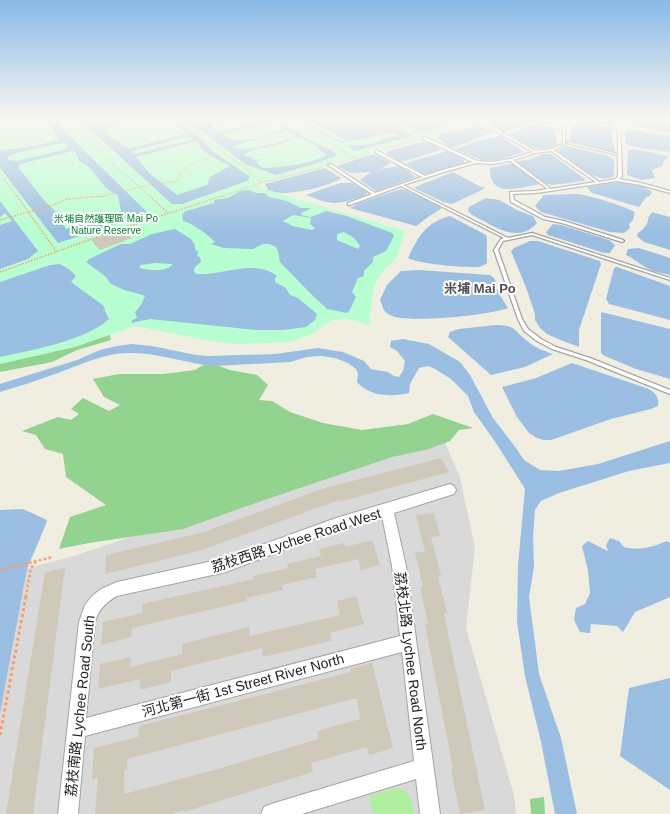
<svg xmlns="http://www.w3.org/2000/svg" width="670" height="814" font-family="Arial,'Noto Sans TC',sans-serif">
	<rect width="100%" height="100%" fill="#efeee0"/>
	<path fill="#dad9d9" d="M444,441L460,477L475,548L466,628L514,795L516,814H0V575L74,556L305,478Z"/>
	<path fill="#b1efa0" d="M396,788C411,788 412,802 414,814H373L369,796Z"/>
	<path fill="#92d390" d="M108,328L111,340L77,350L52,362L0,372V353Z
		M208,362L230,370L257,375L268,385L259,400L272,401L290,412L323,423L362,430L408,424L433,414L473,428L459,430L450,441L429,449L392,457L244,507L183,529L89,543L59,549L70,517L106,505L66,477L63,454L45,449L36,435L22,431L58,417L71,420L79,414L71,409L83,398L109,411L120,405L104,397L93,379L119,374H163L195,370Z
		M544,797L545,814H531L530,799Z"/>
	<path fill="#b7ffd0" d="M0,118H491L356,158L256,184L270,191L405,231L397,257L384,270L376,281L373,294L369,326L358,321L344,319L332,320L310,335L289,342L240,344L216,342L135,326L75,347L0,364Z"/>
	<path fill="#9bbfe2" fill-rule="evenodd" d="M44,118H51L147,212L138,217L58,243L0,168V149C7,153 51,143 59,139ZM64,143L68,145V147L64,150L17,161L8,160L7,158C11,152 54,145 64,143ZM73,151L76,153L79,161C94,165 100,189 118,195L121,211L66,229L58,214L43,199L18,167L20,164Z
		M78,118H87L90,120L113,118L95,122V124L100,126L136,118H143L105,128L110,137L129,149L185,134L184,131L171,121L162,118H172L200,138L214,152L250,177L247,181L182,204H172ZM186,137L193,138L188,141L135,154L131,151ZM193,142H198C201,154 220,160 230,166L210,177L207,185L177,195L150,174L136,157Z
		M184,118H200L209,122L221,118H240L212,124V129L221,132L265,122L269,121L267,118H276L294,131L302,134L306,139L329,149L338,155L311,165L276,175L245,164ZM275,123L282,124L284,129C267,135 239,148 223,134L264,124ZM285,131L296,134V136L293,138C280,141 243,155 233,147L239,144ZM299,137L318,147L319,149L326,155C314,164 278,168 263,168L256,162L262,159L253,160L252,157L244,156L251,150L260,148H267Z
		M294,118H297L342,142L345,140L336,134L304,118H379L413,136L354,151L347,145H367L397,135L391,133L341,143Z
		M393,118H406L429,127L452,121L455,118H468L422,132Z
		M500,118H523L532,122L506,131H502L488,122Z
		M575,118H613V125L599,124Z
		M625,118L670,119V133L629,125L625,121Z
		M575,124L605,127L613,131L612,139L615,152L606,151L569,141L573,125Z
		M477,125H479L493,132L457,146L450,147L437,138L440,135Z
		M531,126H540L553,129L557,139L556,145C535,154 527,145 509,134Z
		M627,129L670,136V152L640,148L626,144L625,132Z
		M500,136L524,152L498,160L483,161L456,149L480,140Z
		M422,142L433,144L441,150L401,162L386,153L388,151Z
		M566,146L606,155L614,160V176C597,186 574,162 560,153L559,150Z
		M633,149L669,156L664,161L662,166L652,170L655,178L642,180L627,175L628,150Z
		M447,151L459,156L464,160V163L423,175L406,163Z
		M543,154H551L585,179L584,181L552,185L544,183L519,164L518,161L528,160Z
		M370,155H376L391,163L380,169L399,166L416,177L376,191L360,180L371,172L350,173L337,166Z
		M510,164H514L540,184C519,187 490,200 490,168Z
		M325,168L341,178C331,186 297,193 283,193C278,193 273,191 268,190L265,184Z
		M453,172L481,187H485L482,190L452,204L443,202L416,189L415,187Z
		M340,183H352L368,192C364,197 360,197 354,199C333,206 327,203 306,195Z
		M612,183C626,182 641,183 652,192L650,196L646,197L639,207L592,193L587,187Z
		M401,189L406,190L440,206L441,209L428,217L416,226L350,208L359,203Z
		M249,190L256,193H265L269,197L287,201L301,208H311L302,213L301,215L311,217L326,211L347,216L392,233L394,236L386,251L373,257V262L364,271V276L358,278L352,292L356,297L350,310L347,313L327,309L312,295L280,262L278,251L276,247L269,244H263L253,249L224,248L211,244L215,242L205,233L191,224L183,221L182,214L186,211L214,203V200L228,198L240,191ZM293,215L311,218L310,224L315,228L312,230L293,226L283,221ZM344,232L354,238L360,246L358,249L337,240V234Z
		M578,194C598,198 616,203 635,212L633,220L629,224L630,228L624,233L610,232L541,212L535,206L544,195Z
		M486,198L499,200L517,210L533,216L537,223C522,241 500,231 484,221C478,218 472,216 468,211L469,207Z
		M0,201L38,251L28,259L0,269V225L12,221L5,213L0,217Z
		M652,212L670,217V250L644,242L637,236L638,233C643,230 649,224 648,218Z
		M450,216L486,235C488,240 486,255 487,263C485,264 483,266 479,267C465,268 419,264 408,258C418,237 426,222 450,216Z
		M553,224L561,225L609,240L615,245L610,253H604L548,235L546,232Z
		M175,229L191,239L195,245V249L198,252L197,256L200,257L201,262L195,267L194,271L196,274C223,276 254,258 277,276L275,278V282L286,288L290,295L298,298L317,314L315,320L306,327L283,330H257L150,319L131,323L132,320L137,318L135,312L141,305L145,296L139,294L124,290L111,284L105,276L86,262L89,259L121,244H130L152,234ZM155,263L172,264H173C165,273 150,270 140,268V265Z
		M530,241H538L600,261L601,264L579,330V347L558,339L547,334L540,328L535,320V314L527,290L511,251L514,248Z
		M639,248L670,258V275C662,273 652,272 645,267C638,263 633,258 626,255L628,249Z
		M60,264L69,269L76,276L71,282L104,306L105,311L109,319C85,341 32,350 0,357V282L50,265Z
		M617,267L670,286V320L609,304L606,299L614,268Z
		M419,270L490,275L495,279L498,292L508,308C490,315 406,324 390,315C383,312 383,307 380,300L387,285L401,271Z
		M601,312L670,329V379L636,369L605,356L601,353Z
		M496,325C518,325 514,332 530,343C537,349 545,351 553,354L525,367L491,375L448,337L450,332L459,329Z
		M403,339L429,344L460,362L470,375L493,418L516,448L524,460L540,470L559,471L598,464L670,441V463L629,471L559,493L541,501L535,510L533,536L534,567L529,597L539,674L561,738L577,814H555L541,742L525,676L517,622L518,565L525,489L496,443L474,412L468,396L451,379L435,369L428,366L419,368L410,384L409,393C391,397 370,397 357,382L358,374L356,369L348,363L335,358L321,356L307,357L290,362L216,366C186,364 158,352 128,353C104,353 80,365 58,373C39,380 20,386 0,392V384L77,360L100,350L117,346L132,344L152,346L196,355L208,356L275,354L318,348L343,352L364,361L371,369L388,372L394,376L399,377L403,371L405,361L397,351L390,347L391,341Z
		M572,363L649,389C656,394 659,397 658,406L651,409L611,419L551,440H544L537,438L529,433L517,417L502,387L536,378Z
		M23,509L47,520L46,524L27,569L0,713V510Z
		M610,538L619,541L624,547C639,551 653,547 667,541L670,543V597L635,612L623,632L617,626L591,624L590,633L580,632L574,620L576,608L585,604L590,593L588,571L582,546L588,541L608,551L606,545Z
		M670,678V790L620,756L629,688Z"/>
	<path fill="#cfc9b9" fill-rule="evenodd" d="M122,229L132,238L100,250L91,240Z
		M441,458L449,472L339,502V500L202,550L105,574L106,555L209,531V530L325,488Z
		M434,513L440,536L431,537L441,576L438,577L447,613L444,614L485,810L460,814L451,769L453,768L425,624H428L420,587H423L415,552H425L416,515Z
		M372,540L380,565L361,570L358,559L315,569L317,577L282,585L283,590L246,598L247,601L132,628L131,637L101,645L103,622L142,613V604L254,579L253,576L288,568L287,564L321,556L319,549L344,543L345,547Z
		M65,568L33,814H6L45,572Z
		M356,596L364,624L330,633L331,641L263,657L262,648L171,671V682L140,690V679L98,689L100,664L131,657L130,667L182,654V644L221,634L249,627L250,636L340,615L337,601Z
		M372,663L393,748L369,755L367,747L311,763L313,772L184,812V810L171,814H95L98,778L92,779L94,748L138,737L139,726L351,672L350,669ZM357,698L360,719L317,731L318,739L218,769L124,794V770H127V759Z"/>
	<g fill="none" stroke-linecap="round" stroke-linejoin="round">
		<g stroke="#a3a3a3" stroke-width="2.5">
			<path id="service" d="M526,118H530L547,124L563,128L567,120L566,118L618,127V118H620L622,176L619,179L641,183L670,191V193L641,185L617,181L536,193L513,194L514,200L545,217L564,221L623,240L624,241L622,242L562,223L543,219L511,202L510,192L536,191L548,189L510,161L492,164L476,163L444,172L403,185L508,238L532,233L670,278V280L532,235L503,241L498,250L522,319L528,329L541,339L556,347L590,358L670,390V394L586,360L552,349L537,341L524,331L518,319L494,250L501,239L504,238L401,186L350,205H348V203L372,194L328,165L331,164L375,193L422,177L376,153V151H378L425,176L442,170L473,162L423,139V137H425L477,161L492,162L510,159L533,152L479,122V120H481L535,151L551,149L563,144V130L545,126ZM570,120L618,129V154L568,142L567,143L618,155V176L616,179L599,182L554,150L565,144V128ZM551,151L596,182L551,189L513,160L535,153Z"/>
		</g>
		<g stroke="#a3a3a3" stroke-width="2">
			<path id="minor" d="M450,484L454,486L456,490L454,494L394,513L406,566L440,814H420L416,779L302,814H261L264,807L271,804L414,761L402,652L85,736L78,814H58L79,622L85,605L92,596L101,589L117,582L226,558L336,518ZM382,516L392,566L400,636L86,718L95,622C98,610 106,602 117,596L226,572L336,530Z"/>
		</g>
		<path stroke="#ff9c61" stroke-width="1" stroke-dasharray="1 1" stroke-linecap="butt" d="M64,118L99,152L151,197
			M177,118L184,126L194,128L204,139L247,169L261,183
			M286,118L356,158
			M388,118L420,133
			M433,135L475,123
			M385,149L419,139
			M339,163L371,153
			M0,172L17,197
			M100,197L141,187L177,181C183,161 208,159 226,154
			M219,197L261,183L323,167"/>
		<path stroke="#ff9c61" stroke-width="1.5" stroke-dasharray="1.5 1.5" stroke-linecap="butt" d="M17,196L56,251
			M150,196L169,214
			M0,220L53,205L67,199L104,196
			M0,272L111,232L222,196"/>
		<path stroke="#ff9c61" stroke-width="2.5" stroke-dasharray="2.5 2.5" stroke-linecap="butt" d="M0,570L53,557
			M26,597L31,568L36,561"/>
		<path stroke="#ff9c61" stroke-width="3" stroke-dasharray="3 3" stroke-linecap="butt" d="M0,735L26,596"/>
		<use href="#service" fill="#fff" fill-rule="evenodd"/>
		<use href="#minor" fill="#fff" fill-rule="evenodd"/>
	</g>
	<linearGradient id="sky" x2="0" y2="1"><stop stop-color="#89b8e6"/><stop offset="0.51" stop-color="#f8f7f1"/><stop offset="1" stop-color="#f8f7f1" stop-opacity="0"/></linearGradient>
	<rect width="670" height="232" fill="url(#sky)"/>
	<g text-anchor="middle" stroke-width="4" stroke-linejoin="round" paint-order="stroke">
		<g font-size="10" fill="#00842f" stroke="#fff">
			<text x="106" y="222">米埔自然護理區 Mai Po<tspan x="106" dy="12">Nature Reserve</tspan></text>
		</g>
		<g font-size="13" font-weight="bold" fill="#4f4f4f" stroke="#fff">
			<text x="480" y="293">米埔 Mai Po</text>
		</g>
		<g font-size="14" fill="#1c1c1c" stroke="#fff">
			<text transform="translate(296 540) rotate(-18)" y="5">荔枝西路 Lychee Road West</text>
			<text transform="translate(411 661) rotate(83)" y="5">荔枝北路 Lychee Road North</text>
			<text transform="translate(243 685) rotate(-15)" y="5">河北第一街 1st Street River North</text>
			<text transform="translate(80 706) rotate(-84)" y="5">荔枝南路 Lychee Road South</text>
		</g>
	</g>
</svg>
